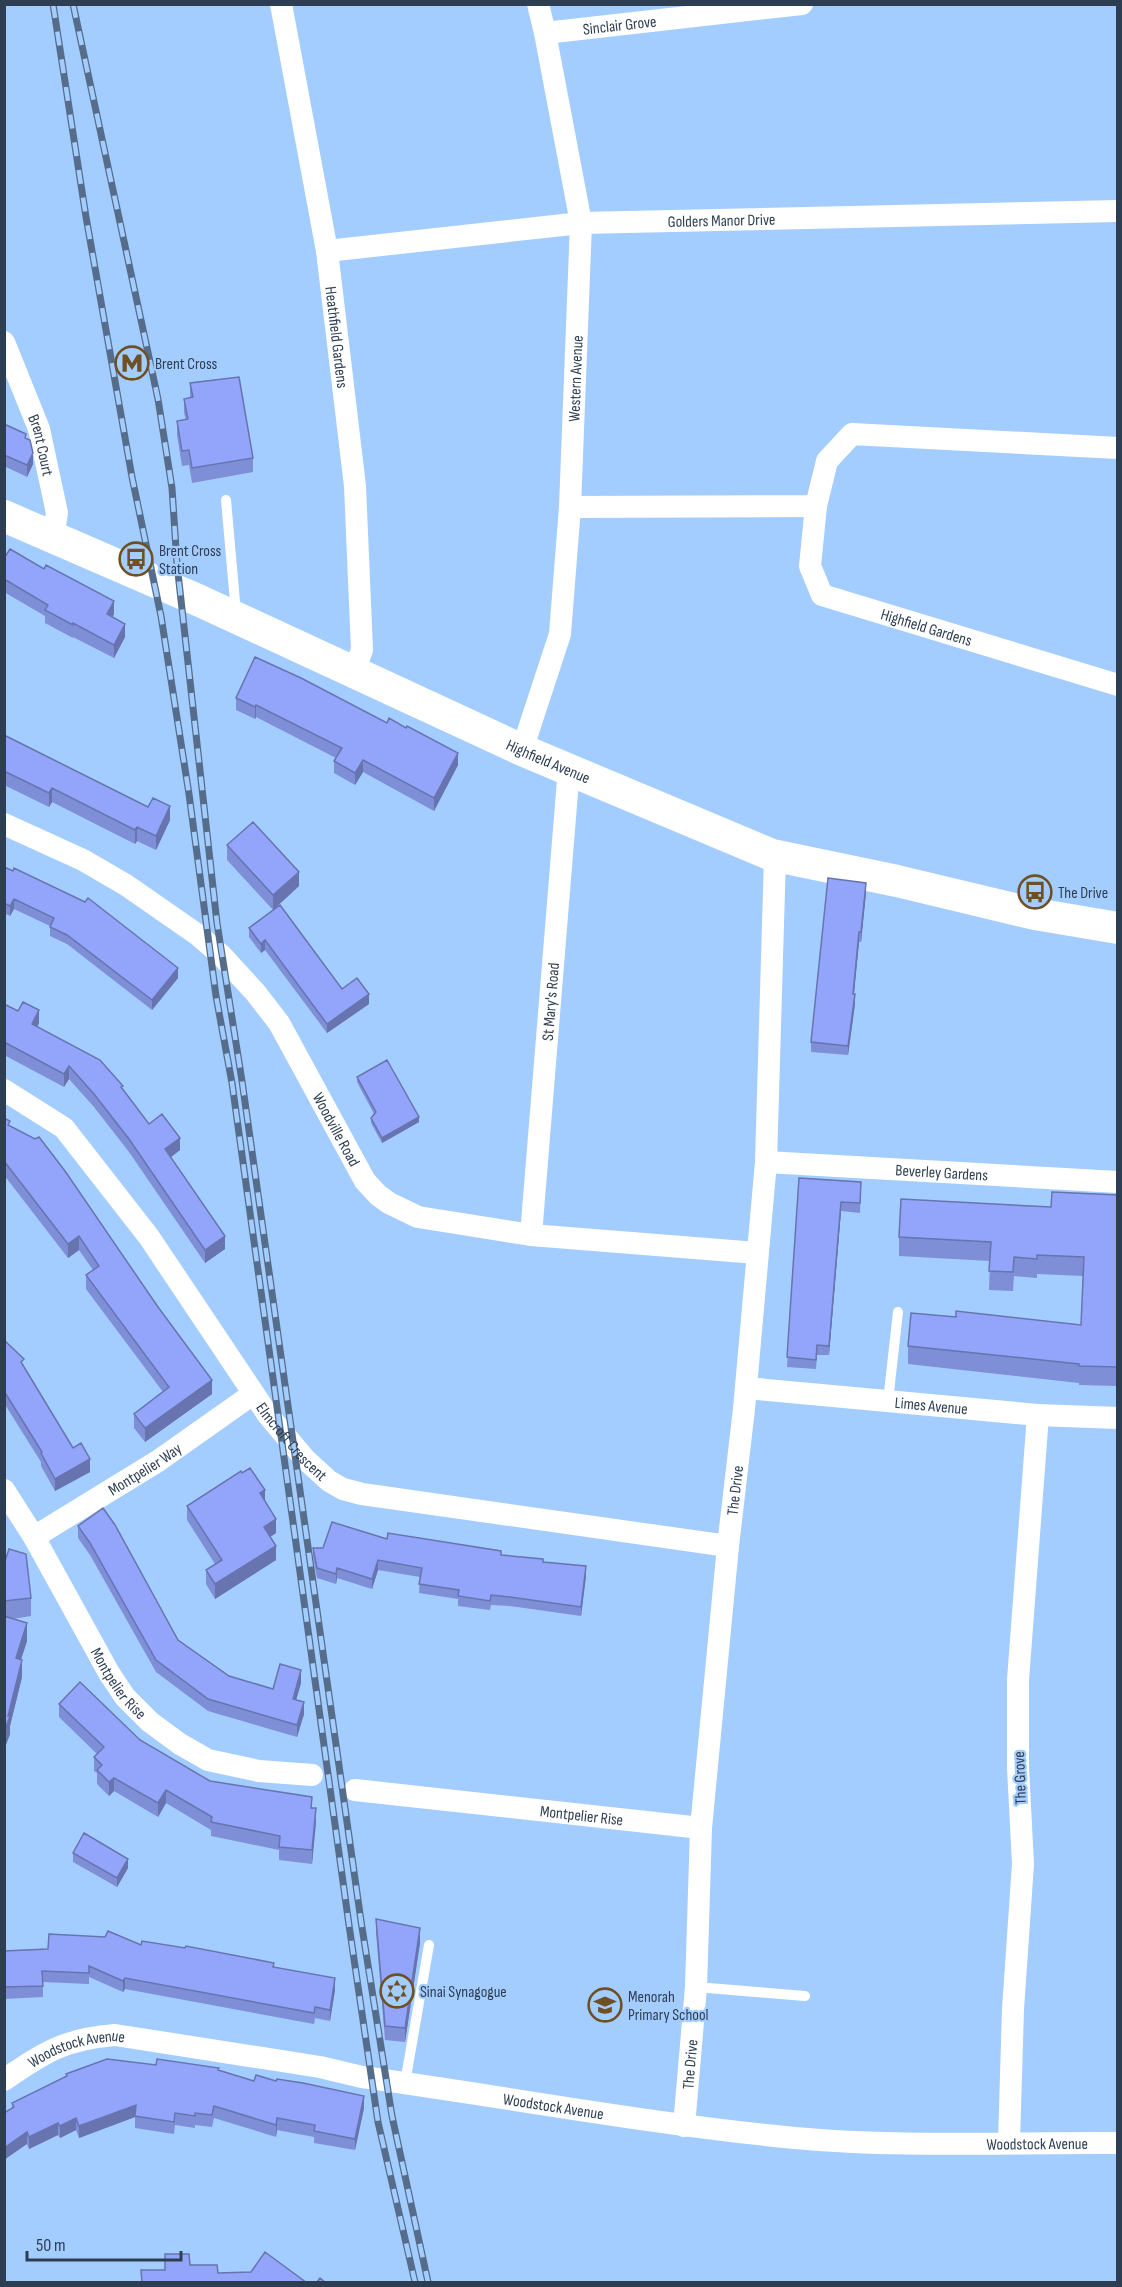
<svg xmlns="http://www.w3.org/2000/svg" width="1122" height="2287" font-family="'Sofia Sans Condensed',sans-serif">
	<rect width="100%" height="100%" fill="#a4cdff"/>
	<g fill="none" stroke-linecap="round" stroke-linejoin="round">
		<path stroke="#fff" stroke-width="10" d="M226,500L236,613
			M888,1401L898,1312
			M696,1987L805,1996
			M405,2083L429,1945"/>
		<g stroke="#fff" stroke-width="22">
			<path id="s1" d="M281,4L327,251L355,486L362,650L354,671"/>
			<path id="s2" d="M545,33L802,4"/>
			<path id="s3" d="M327,251L581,223L1118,211"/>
			<path id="s4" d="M4,342L39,429L57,513L53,538"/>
			<path id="s5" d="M816,506L810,566L822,595L1118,685"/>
			<path d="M570,507L816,506L827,461L852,434L1118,448"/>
			<path id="s6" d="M522,750L560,634L570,507L581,223L545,33L538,4"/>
			<path id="s7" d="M4,824L83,860L126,885L198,935L221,955L255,992L279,1023L365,1181L378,1195L389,1203L418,1217L531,1235L757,1253"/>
			<path id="s8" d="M4,1090L64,1128L149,1237L268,1415L305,1459L329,1481L343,1489L362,1494L728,1546"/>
			<path id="s9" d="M766,1162L1118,1182"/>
			<path id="s10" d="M531,1235L569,768"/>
			<path id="s11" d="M746,1388L1038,1415L1118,1418"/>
			<path id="s12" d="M4,1490L34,1537L109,1673L125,1697L150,1722L180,1744L208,1760L259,1771L312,1775"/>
			<path id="s13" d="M34,1537L158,1461L253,1394"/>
			<path id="s14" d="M355,1790L701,1828"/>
			<path id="s15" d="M4,2080C45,2052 64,2039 115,2035L320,2067L362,2077C507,2097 650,2124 795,2138C902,2148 1010,2142 1118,2143"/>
			<path id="s16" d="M684,2126L696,1987L701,1828L728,1546L744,1409L766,1162L775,856"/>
			<path d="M1009,2142L1013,2009L1023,1864L1018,1768V1680L1038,1415"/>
		</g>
		<path stroke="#fff" stroke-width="32" id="s17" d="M4,516L200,601L522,750L772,855L897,881L1035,914L1118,928"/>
		<g stroke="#556d8b" stroke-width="7">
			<path id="rail" d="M53,4L86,217L132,477L161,616L189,794L216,996L232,1083L349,1925L378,2122L415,2282
				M73,4L158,399L172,488L177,564L217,923L242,1081L361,1921L392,2116L428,2282"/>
		</g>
		<use href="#rail" stroke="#a4cdff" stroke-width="4.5" stroke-dasharray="14" stroke-linecap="butt"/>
	</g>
	<path fill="#7e8ed7" d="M190,383L253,458V472L192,483L189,465L182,466L177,435V421L186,420L184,413V399L190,398Z
		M4,424L26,438L33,464L27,477L4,466Z
		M4,558L114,614L112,617L125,637L114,658L73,637V638L45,623V616L4,592Z
		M236,698L458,765L434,811L363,772L355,785L334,773V761L336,758L256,717L255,719L236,710Z
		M4,735L170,820L156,850L137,841L135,844L52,802L49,807L4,785Z
		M227,845L299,886L273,910L227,860Z
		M4,867L178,978L152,1010L67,944L50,936V926L14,909L10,916L4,913Z
		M866,893L861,942H859L854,994L855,1004L848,1055L811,1052V1042Z
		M249,928L342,989L369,1004L327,1033L265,950L261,953L249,937Z
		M4,1004L39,1023L37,1027L123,1089L149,1124L180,1150L170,1157L225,1249L205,1263L129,1152L94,1107L69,1079L64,1087L4,1055Z
		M357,1077L419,1122L382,1143L371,1123V1118L374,1114L357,1082Z
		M4,1118L212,1394L145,1442L134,1428V1414L163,1392L86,1289V1275L93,1270L79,1250L68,1258L4,1175Z
		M799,1178L861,1192L860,1213L841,1211L829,1355H817L816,1369L787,1367Z
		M1118,1195V1386L1079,1385V1383L908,1364V1346L956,1317L1081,1325L1083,1276L1037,1274V1278L1014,1276L1013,1291L989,1290L990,1261L899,1256V1237Z
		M4,1340L24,1367L73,1448L90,1472L55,1491L41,1466V1462L4,1403Z
		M265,1501L276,1533L270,1537L276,1560L215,1599L206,1584V1570L215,1564L187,1520V1506Z
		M78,1526L178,1640L229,1676L273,1689L301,1683L296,1700L304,1714L297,1737L208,1711L156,1672L90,1555L78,1538Z
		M387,1539L501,1555L543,1562L586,1576L581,1616L510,1606L491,1605L490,1610L458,1606V1599L419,1593L420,1577L378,1570L372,1589L337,1578L336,1584L317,1578L313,1557V1548H323Z
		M4,1564L31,1598V1616L13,1619L27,1641L21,1659L22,1677L10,1726V1734L4,1750Z
		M59,1704L140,1740L210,1781L312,1808L316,1822L312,1864L279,1860V1850L211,1836V1830L166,1803L158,1817L114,1791L109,1796L97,1784V1773L94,1771V1757L97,1754L59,1717Z
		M73,1853L128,1868L117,1887L73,1862Z
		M376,1919L420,1943L405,2042L385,2040L376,1933Z
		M141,1945L274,1968L335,1990L330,2021L315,2018L314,2024L125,1989L123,1992L89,1977V1984L43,1982V1997L4,1999V1951Z
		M156,2065L219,2070L254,2081L364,2108L355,2150L314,2143V2137L277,2130L276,2137L214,2118L212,2127L195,2125V2128L175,2125L174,2134L135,2128V2117L79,2138L76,2130L60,2138L58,2135L29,2149L12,2109V2103L66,2076V2074Z"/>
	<path fill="#6774af" d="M33,453V464L27,477V465Z
		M114,601V614L107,627V614Z
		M125,624V637L114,658V645Z
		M256,705V717L255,719V707Z
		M458,753V765L434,811V798Z
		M363,760V772L355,785V773Z
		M52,788V802L49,807V793Z
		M170,806V820L156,850V836Z
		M137,827V841L135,844V830Z
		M299,872V886L273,910V895Z
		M866,883V893L861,942V932Z
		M14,899V909L10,916V906Z
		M859,932V942L853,1003V994Z
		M265,940V950L261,953V944Z
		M178,968V978L152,1010V1000Z
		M369,994V1004L327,1033V1024Z
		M855,994V1004L848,1055V1046Z
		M39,1010V1023L32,1037V1024Z
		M69,1066V1079L64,1087V1074Z
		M419,1117V1122L382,1143V1138Z
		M180,1138V1150L165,1162V1149Z
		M841,1202V1211L829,1355V1346Z
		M79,1236V1250L68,1258V1244Z
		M225,1236V1249L205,1263V1250Z
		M212,1380V1394L145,1442V1428Z
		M90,1459V1472L55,1491V1479Z
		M265,1490V1505L260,1493Z
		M276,1519V1533L264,1541V1527Z
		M276,1546V1560L215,1599V1584Z
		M378,1560V1570L372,1589V1579Z
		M586,1566V1576L581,1616V1607Z
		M337,1568V1578L336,1584V1574Z
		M27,1623V1641L16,1675V1658Z
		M22,1660V1677L10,1726V1734L4,1750V1732Z
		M301,1670V1683L293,1711V1699Z
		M304,1702V1714L297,1737V1725Z
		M114,1778V1791L109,1796V1782Z
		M166,1790V1803L158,1817V1803Z
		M316,1808V1822L312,1864V1850Z
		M128,1859V1868L117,1887V1878Z
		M420,1928V1943L405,2042V2028Z
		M125,1978V1989L123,1992V1981Z
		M335,1978V1990L330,2021V2010Z
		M364,2096V2108L355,2150V2139Z
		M136,2105L135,2117L79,2138V2126Z
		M76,2118V2130L60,2138V2126Z
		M277,2118V2130L276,2137V2125Z
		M58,2123V2135L29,2149V2137Z
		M27,2132V2144L4,2160V2148Z"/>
	<path fill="#93a5fa" stroke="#6774af" stroke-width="1.5" d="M239,377L253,458L192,468L189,450L182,451L177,421L188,419L184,399L193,397L190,383Z
		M4,424L26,434L25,438L30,440L33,453L27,465L4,455Z
		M10,549L44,569L46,565L114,601L107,614L125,624L114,645L73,623V625L45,610L48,605L4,579V558Z
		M255,657L301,678L387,723L389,718L406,728L407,726L458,753L434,798L363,760L355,773L334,761L342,748L256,705L255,707L236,698Z
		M4,735L148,807L153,798L170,806L156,836L137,827L135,830L52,788L49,793L4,771Z
		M253,822L299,872L273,895L227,845Z
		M4,867L13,871L14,868L85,902L88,898L178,968L152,1000L67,935L50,927L54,918L14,899L10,906L4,903Z
		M828,878L866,883L861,932H859L853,994H855L848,1046L811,1042Z
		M280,905L342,989L357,978L369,994L327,1024L265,940L261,944L249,928Z
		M23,1002L39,1010L32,1024L100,1060L123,1086L121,1087L149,1124L162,1114L180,1138L165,1149L225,1236L205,1250L129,1139L94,1094L69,1066L64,1074L4,1042V1004L18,1011Z
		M387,1060L419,1117L382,1138L371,1118L376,1112L357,1077Z
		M4,1118L10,1121L8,1125L35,1139L39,1137L65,1171L158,1307L212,1380L145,1428L134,1414L169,1387L86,1275L99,1266L79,1236L68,1244L4,1161Z
		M799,1178L861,1182L860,1203L841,1202L829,1346L817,1345L816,1360L787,1357Z
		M1052,1192L1118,1195V1367L1079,1366V1364L908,1346L911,1313L956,1317V1311L1081,1325L1084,1257L1037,1255V1259L1014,1257L1013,1272L989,1271L991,1242L899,1237L901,1199L1051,1207Z
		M4,1340L24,1359L21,1362L73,1448L81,1443L90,1459L55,1479L41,1453L42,1452L4,1391Z
		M250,1468L265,1490L260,1493L276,1519L264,1527L276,1546L215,1584L206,1570L222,1560L187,1506L241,1471L242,1473Z
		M103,1508L115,1525L178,1640L229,1676L273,1689L280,1664L301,1670L293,1699L304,1702L297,1725L208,1699L156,1660L90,1543L78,1526Z
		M332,1522L387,1539L388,1533L501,1551V1555L543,1559V1562L586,1566L581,1607L510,1597L491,1595L490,1601L458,1596L459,1590L419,1584L422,1568L378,1560L372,1579L337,1568L336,1574L317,1568L313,1548H323Z
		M9,1549L26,1554L31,1598L4,1601V1564Z
		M4,1616L27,1623L16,1658L22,1660L8,1716H10L4,1732Z
		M80,1682L140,1740L210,1781L312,1797L311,1808H316L312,1850L279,1847L280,1836L211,1822L212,1817L166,1790L158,1803L114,1778L109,1782L97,1770L102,1765L94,1757L104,1747L59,1704Z
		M84,1833L128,1859L117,1878L73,1853Z
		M376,1919L420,1928L405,2028L385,2026Z
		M108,1931L141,1945L142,1941L185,1948L186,1946L274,1963L273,1967L335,1978L330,2010L315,2007L314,2013L125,1978L123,1981L89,1966V1973L42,1971L43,1986L4,1987V1951L48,1949L49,1934L105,1937Z
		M107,2059L156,2065L157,2059L219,2068L218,2070L254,2081L256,2075L276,2081L277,2079L303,2083L364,2096L355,2139L314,2131L315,2125L277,2118L276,2125L214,2106L212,2115L195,2113V2116L175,2113L174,2122L135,2116L136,2105L79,2126L76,2118L60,2126L58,2123L29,2137L27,2132L4,2148V2113L14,2107L12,2103L67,2076L66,2074Z
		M265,2252L307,2283H142L141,2270H165V2254H189L190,2265H217L218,2273L251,2272Z
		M320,2278L326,2283H316Z"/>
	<defs>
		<g id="metro-ring" transform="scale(1.725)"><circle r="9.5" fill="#a4cdff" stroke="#6e5024" stroke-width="1.5"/><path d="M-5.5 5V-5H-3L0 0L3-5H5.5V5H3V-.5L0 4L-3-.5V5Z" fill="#6e5024"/></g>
		<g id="bus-ring" transform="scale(1.725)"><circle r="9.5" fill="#a4cdff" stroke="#6e5024" stroke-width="1.5"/><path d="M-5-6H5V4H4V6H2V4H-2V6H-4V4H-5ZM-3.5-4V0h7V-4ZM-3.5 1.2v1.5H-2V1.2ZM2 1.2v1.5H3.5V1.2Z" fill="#6e5024"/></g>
		<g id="synagogue-ring" transform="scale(1.725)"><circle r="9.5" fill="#a4cdff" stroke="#6e5024" stroke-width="1.5"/><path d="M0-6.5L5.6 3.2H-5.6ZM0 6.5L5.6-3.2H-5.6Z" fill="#6e5024"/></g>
		<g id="school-ring" transform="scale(1.725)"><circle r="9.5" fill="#a4cdff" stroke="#6e5024" stroke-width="1.5"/><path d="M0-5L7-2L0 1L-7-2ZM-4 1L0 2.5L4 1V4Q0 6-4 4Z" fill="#6e5024"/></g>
	</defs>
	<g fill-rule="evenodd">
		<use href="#metro-ring" x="132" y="363"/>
		<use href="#bus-ring" x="136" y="559"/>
		<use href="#bus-ring" x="1035" y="892"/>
		<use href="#synagogue-ring" x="397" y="1991"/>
		<use href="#school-ring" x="605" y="2005"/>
	</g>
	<g text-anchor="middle" stroke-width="4.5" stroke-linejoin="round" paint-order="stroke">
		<g font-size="16" fill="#2e3e52" stroke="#a4cdff">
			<text dy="6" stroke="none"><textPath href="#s2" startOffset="75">Sinclair Grove</textPath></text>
			<text dy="6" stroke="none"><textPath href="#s3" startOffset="396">Golders Manor Drive</textPath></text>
			<text dy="6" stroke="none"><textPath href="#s1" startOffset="338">Heathfield Gardens</textPath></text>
			<text dy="6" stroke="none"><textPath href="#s6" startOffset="378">Western Avenue</textPath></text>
			<text dy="6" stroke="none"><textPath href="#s4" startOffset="110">Brent Court</textPath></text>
			<text dy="6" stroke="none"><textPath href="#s5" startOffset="201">Highfield Gardens</textPath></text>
			<text dy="6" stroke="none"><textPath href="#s17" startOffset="597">Highfield Avenue</textPath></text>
			<text dy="6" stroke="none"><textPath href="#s10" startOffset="234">St Mary's Road</textPath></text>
			<text dy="6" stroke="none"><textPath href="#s7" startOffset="465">Woodville Road</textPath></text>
			<text dy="6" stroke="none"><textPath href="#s9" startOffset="176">Beverley Gardens</textPath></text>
			<text dy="6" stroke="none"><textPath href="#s11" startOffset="186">Limes Avenue</textPath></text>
			<text dy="6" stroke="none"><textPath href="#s8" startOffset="459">Elmcroft Crescent</textPath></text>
			<text dy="6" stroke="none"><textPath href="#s13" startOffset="130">Montpelier Way</textPath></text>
			<text dy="6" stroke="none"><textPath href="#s16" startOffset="638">The Drive</textPath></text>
			<text dy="6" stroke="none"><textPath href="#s12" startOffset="225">Montpelier Rise</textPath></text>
			<text transform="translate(1019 1778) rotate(-92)" y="6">The Grove</text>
			<text dy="6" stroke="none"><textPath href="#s14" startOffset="228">Montpelier Rise</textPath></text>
			<text dy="6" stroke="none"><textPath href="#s15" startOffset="81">Woodstock Avenue</textPath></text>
			<text dy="6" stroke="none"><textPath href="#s16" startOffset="62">The Drive</textPath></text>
			<text dy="6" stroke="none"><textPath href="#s15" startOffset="566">Woodstock Avenue</textPath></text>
			<text dy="6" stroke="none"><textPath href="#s15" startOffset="1052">Woodstock Avenue</textPath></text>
		</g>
		<g font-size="16" fill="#2e3e52" stroke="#a4cdff" text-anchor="start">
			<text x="155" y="369">Brent Cross</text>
			<text x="159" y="556">Brent Cross<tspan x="159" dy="18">Station</tspan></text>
			<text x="1058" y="898">The Drive</text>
			<text x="420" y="1997">Sinai Synagogue</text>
			<text x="628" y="2002">Menorah<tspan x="628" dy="18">Primary School</tspan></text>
		</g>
	</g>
	<rect width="1122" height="2287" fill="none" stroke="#2e3e52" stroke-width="12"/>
	<path d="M27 2251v9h154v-9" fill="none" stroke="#2e3e52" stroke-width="3"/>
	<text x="36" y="2251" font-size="18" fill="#2e3e52" stroke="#a4cdff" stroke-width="4.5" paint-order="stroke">50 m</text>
</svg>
